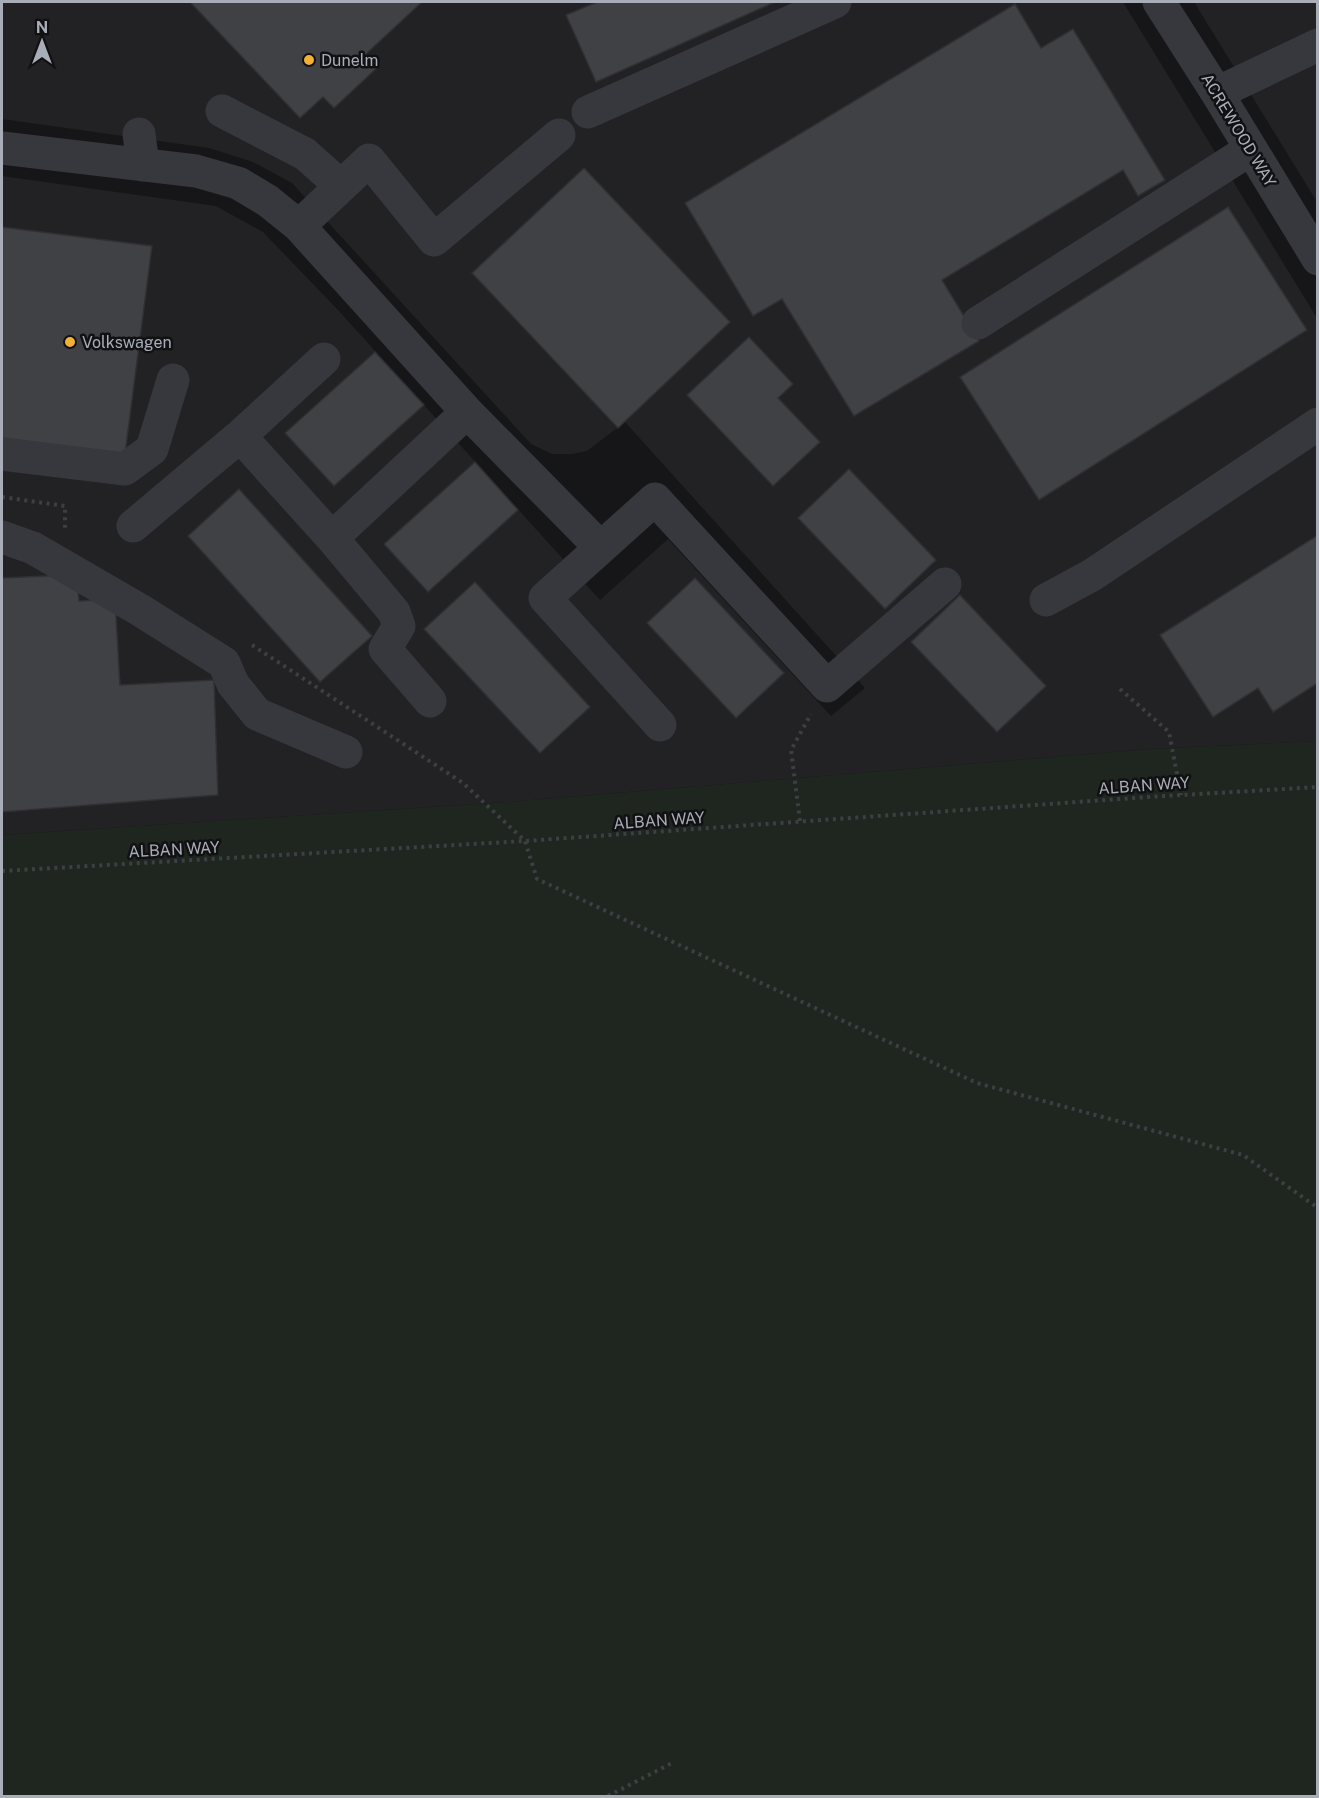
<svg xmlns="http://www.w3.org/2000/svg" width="1319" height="1798" font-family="'Public Sans',sans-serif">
	<rect width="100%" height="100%" fill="#161618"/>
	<path fill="#222225" d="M2,2H1123L1317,318V741L1150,749L508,802L2,835V176L216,206L263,232L339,311L600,600L668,539L831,716L865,688L625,422L587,451L572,454H552L531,444L292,183L253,162L209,148L2,119Z
		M1194,2H1317V202Z"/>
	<path fill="#1e261f" d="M1317,741V1796H2V835L508,802L1150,749Z"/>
	<path fill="#404145" stroke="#303034" stroke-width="1.5" d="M190,2H422L366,54L378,67L334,108L323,97L300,118Z
		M597,2H775L596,82L566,15Z
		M1015,4L1041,48L1073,29L1165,180L1138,196L1123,170L942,280L979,341L854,416L782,299L753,316L685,203Z
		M584,168L730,322L618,428L472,273Z
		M1228,207L1307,330L1039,500L960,377Z
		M2,227L152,246L125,454L2,438Z
		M749,337L793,384L778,398L820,442L773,486L687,395Z
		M375,352L424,405L334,486L285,433Z
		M475,462L518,510L428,592L384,544Z
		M849,469L936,560L885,609L798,518Z
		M239,489L372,636L320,682L188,536Z
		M1318,535V687L1316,684L1273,712L1258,688L1213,717L1160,635Z
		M66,575L77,580L79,601L115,599L120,685L214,680L218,795L2,812V578Z
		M695,578L784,673L736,718L647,623Z
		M475,582L590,707L540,753L424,629Z
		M960,595L1046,686L997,732L911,642Z"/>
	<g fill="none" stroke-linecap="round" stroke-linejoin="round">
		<path stroke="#3d3f44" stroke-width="4" stroke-dasharray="3 4.5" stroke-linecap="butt" d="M2,497L65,506V528
			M252,645L463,783L525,841L537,879L977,1083L1243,1155L1318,1208
			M1120,689L1169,732L1181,795
			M800,821L791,750L811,714
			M2,871L525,841L1148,797L1318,787
			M608,1796L672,1763"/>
		<path stroke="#37383d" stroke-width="33" d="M1159,2L1217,93L1318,259
			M1217,93L1318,45
			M222,111L305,154L341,186
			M588,112L835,2
			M139,134L143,165
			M2,148L196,171L238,183L268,201L299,226L467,412L600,547
			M299,226L369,160L434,240L559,135
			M978,323L1251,149
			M324,359L240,436L332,538L467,412
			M2,454L125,469L152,449L173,380
			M133,526L240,436
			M2,537L33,548L140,610L224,663L233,684L257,714L346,752
			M332,538L394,612L399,626L385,649L430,701
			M1046,600L1092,575L1318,424
			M660,725L545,598L655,499L827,686L945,584"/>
	</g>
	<g fill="#f2b134" stroke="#111113" stroke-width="2">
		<circle cx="309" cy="60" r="6"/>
		<circle cx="70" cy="342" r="6"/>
	</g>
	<g text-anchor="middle" stroke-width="5" stroke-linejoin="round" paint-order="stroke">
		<g font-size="16" fill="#a8adb8" stroke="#111113" text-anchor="start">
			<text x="321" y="66">Dunelm</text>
			<text x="82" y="348">Volkswagen</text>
		</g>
		<g font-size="16" fill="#a8adb8" stroke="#111113">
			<text transform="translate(1239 130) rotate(59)" y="6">ACREWOOD WAY</text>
			<text transform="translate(1144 785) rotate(-4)" y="6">ALBAN WAY</text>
			<text transform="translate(659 820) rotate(-4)" y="6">ALBAN WAY</text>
			<text transform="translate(174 849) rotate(-3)" y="6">ALBAN WAY</text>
		</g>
	</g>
	<rect width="1319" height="1798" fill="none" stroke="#a8adb8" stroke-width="6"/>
	<g transform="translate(42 42)" stroke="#111113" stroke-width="4.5" paint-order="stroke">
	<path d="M0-4.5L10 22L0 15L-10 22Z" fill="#a8adb8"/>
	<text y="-9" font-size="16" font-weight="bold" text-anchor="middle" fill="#a8adb8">N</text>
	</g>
</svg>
